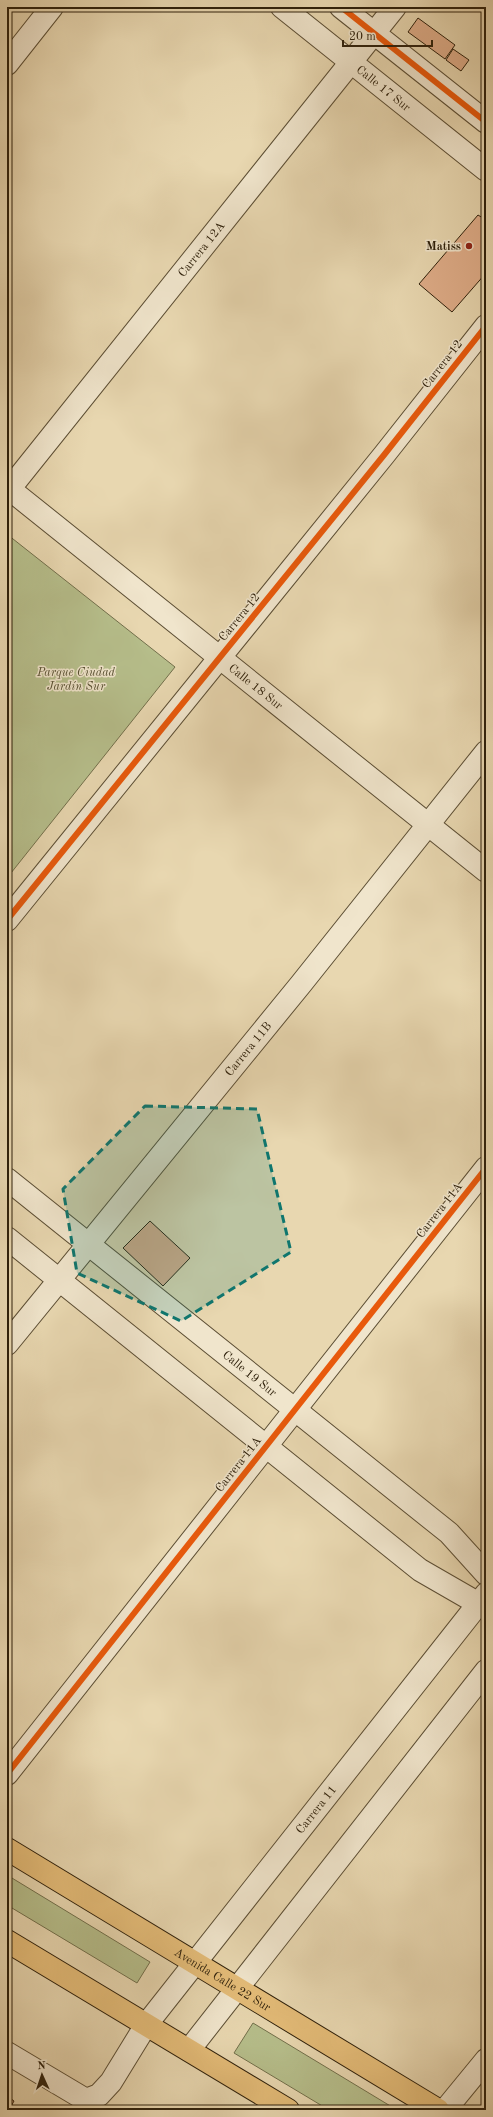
<svg xmlns="http://www.w3.org/2000/svg" width="493" height="2117" font-family="'Old Standard TT',serif">
	<rect width="100%" height="100%" fill="#e8d7b0"/>
	<filter id="stains"><feTurbulence type="fractalNoise" baseFrequency=".005" numOctaves="4"/><feColorMatrix values="0 0 0 0 .2 0 0 0 0 .09 0 0 0 0 .02 0 0 0 .5 -.17"/></filter>
	<radialGradient id="worn" r=".72"><stop offset=".6" stop-color="#630" stop-opacity="0"/><stop offset="1" stop-color="#630" stop-opacity=".3"/></radialGradient>
	<path fill="#b6be8b" stroke="#726f4b" d="M8,535L175,667L7,878V536Z
		M7,1875L150,1962L137,1983L7,1905Z
		M253,2023L397,2110H329L234,2053Z"/>
	<path fill="#dfad89" stroke="#2e200b" d="M418,18L455,45L445,59L408,32Z
		M453,49L469,60L461,71L446,60Z
		M478,215L486,220V273L452,312L419,284Z
		M150,1221L190,1258L163,1286L123,1248Z
		M7,2096L14,2101L9,2110H7Z"/>
	<g fill="none" stroke-linecap="round" stroke-linejoin="round">
		<g stroke="#5c4e34" stroke-width="24">
			<g id="minor">
				<path id="s1" d="M282,7L486,170"/>
				<path d="M341,7L486,122"/>
				<path d="M7,64L52,7"/>
				<path id="s2" d="M7,487L486,871"/>
				<path id="s3" d="M7,492L395,7"/>
				<path d="M7,920L384,455L486,326"/>
				<path id="s4" d="M7,1179L449,1533L486,1574"/>
				<path d="M7,1238L420,1570L486,1608"/>
				<path id="s5" d="M7,1344L301,984L486,752"/>
				<path d="M7,1774L486,1168"/>
				<path d="M189,2050L486,1671"/>
				<path id="s6" d="M7,2053L86,2100L99,2095L111,2082L146,2025L486,1594"/>
				<path d="M445,2110L486,2060"/>
			</g>
		</g>
		<g stroke="#2e200b" stroke-width="24">
			<g id="major">
				<path id="s7" d="M7,1849L438,2110"/>
				<path d="M7,1941L288,2110"/>
			</g>
		</g>
		<use href="#minor" stroke="#f0e5cc" stroke-width="22"/>
		<use href="#major" stroke="#e4bc78" stroke-width="22"/>
		<g stroke="#f0e5cc" stroke-width="8">
			<path id="cycleway" d="M341,7L486,122
				M7,920L384,455L486,326
				M7,1774L486,1168"/>
		</g>
		<use href="#cycleway" stroke="#e8590c" stroke-width="6"/>
	</g>
	<path fill="#0f766e" fill-opacity="0.2" stroke="#0f766e" stroke-width="3" stroke-dasharray="8 5" stroke-linejoin="round" d="M145,1106L257,1109L291,1252L181,1321L77,1273L63,1189Z"/>
	<circle fill="#8f2418" stroke="#f0e5cc" stroke-width="1.5" cx="469" cy="246" r="4"/>
	<g text-anchor="middle" stroke-width="3" stroke-linejoin="round" paint-order="stroke">
		<g font-size="12" fill="#2e200b" stroke="#f0e5cc">
			<text dy="4" stroke="none"><textPath href="#s1" startOffset="130">Calle 17 Sur</textPath></text>
			<text dy="4" stroke="none"><textPath href="#s3" startOffset="311">Carrera 12A</textPath></text>
			<text transform="translate(442 364) rotate(-52)" y="4">Carrera 12</text>
			<text transform="translate(239 617) rotate(-51)" y="4">Carrera 12</text>
			<text dy="4" stroke="none"><textPath href="#s2" startOffset="319">Calle 18 Sur</textPath></text>
			<text dy="4" stroke="none"><textPath href="#s5" startOffset="381">Carrera 11B</textPath></text>
			<text transform="translate(439 1210) rotate(-52)" y="4">Carrera 11A</text>
			<text dy="4" stroke="none"><textPath href="#s4" startOffset="311">Calle 19 Sur</textPath></text>
			<text transform="translate(238 1464) rotate(-52)" y="4">Carrera 11A</text>
			<text dy="4" stroke="none"><textPath href="#s6" startOffset="465">Carrera 11</textPath></text>
			<text dy="4" stroke="none"><textPath href="#s7" startOffset="252">Avenida Calle 22 Sur</textPath></text>
		</g>
		<g font-size="12" font-weight="bold" fill="#2e200b" stroke="#f0e5cc" text-anchor="end">
			<text x="461" y="250">Matiss</text>
		</g>
		<g font-size="12" font-style="italic" fill="#574f31" stroke="#f0e5cc">
			<text x="76" y="676">Parque Ciudad<tspan x="76" dy="14">Jardín Sur</tspan></text>
		</g>
	</g>
	<rect width="493" height="2117" fill="none" stroke="#e8d7b0" stroke-width="24"/>
	<rect x="8" y="8" width="477" height="2101" fill="none" stroke="#2e200b" stroke-width="2"/>
	<rect x="12" y="12" width="469" height="2093" fill="none" stroke="#2e200b"/>
	<g transform="translate(42 2075) rotate(357)" stroke="#f0e5cc" stroke-width="3" paint-order="stroke">
	<path d="M0-3L7 15L0 10L-7 15Z" fill="#2e200b"/>
	<text y="-6" font-size="11" font-weight="bold" text-anchor="middle" fill="#2e200b">N</text>
	</g>
	<path d="M343 40v6h89v-6" fill="none" stroke="#2e200b" stroke-width="2"/>
	<text x="349" y="40" font-size="12" fill="#2e200b" stroke="#f0e5cc" stroke-width="3" paint-order="stroke">20 m</text>
	<rect width="100%" height="100%" filter="url(#stains)"/>
	<rect width="100%" height="100%" fill="url(#worn)"/>
</svg>
